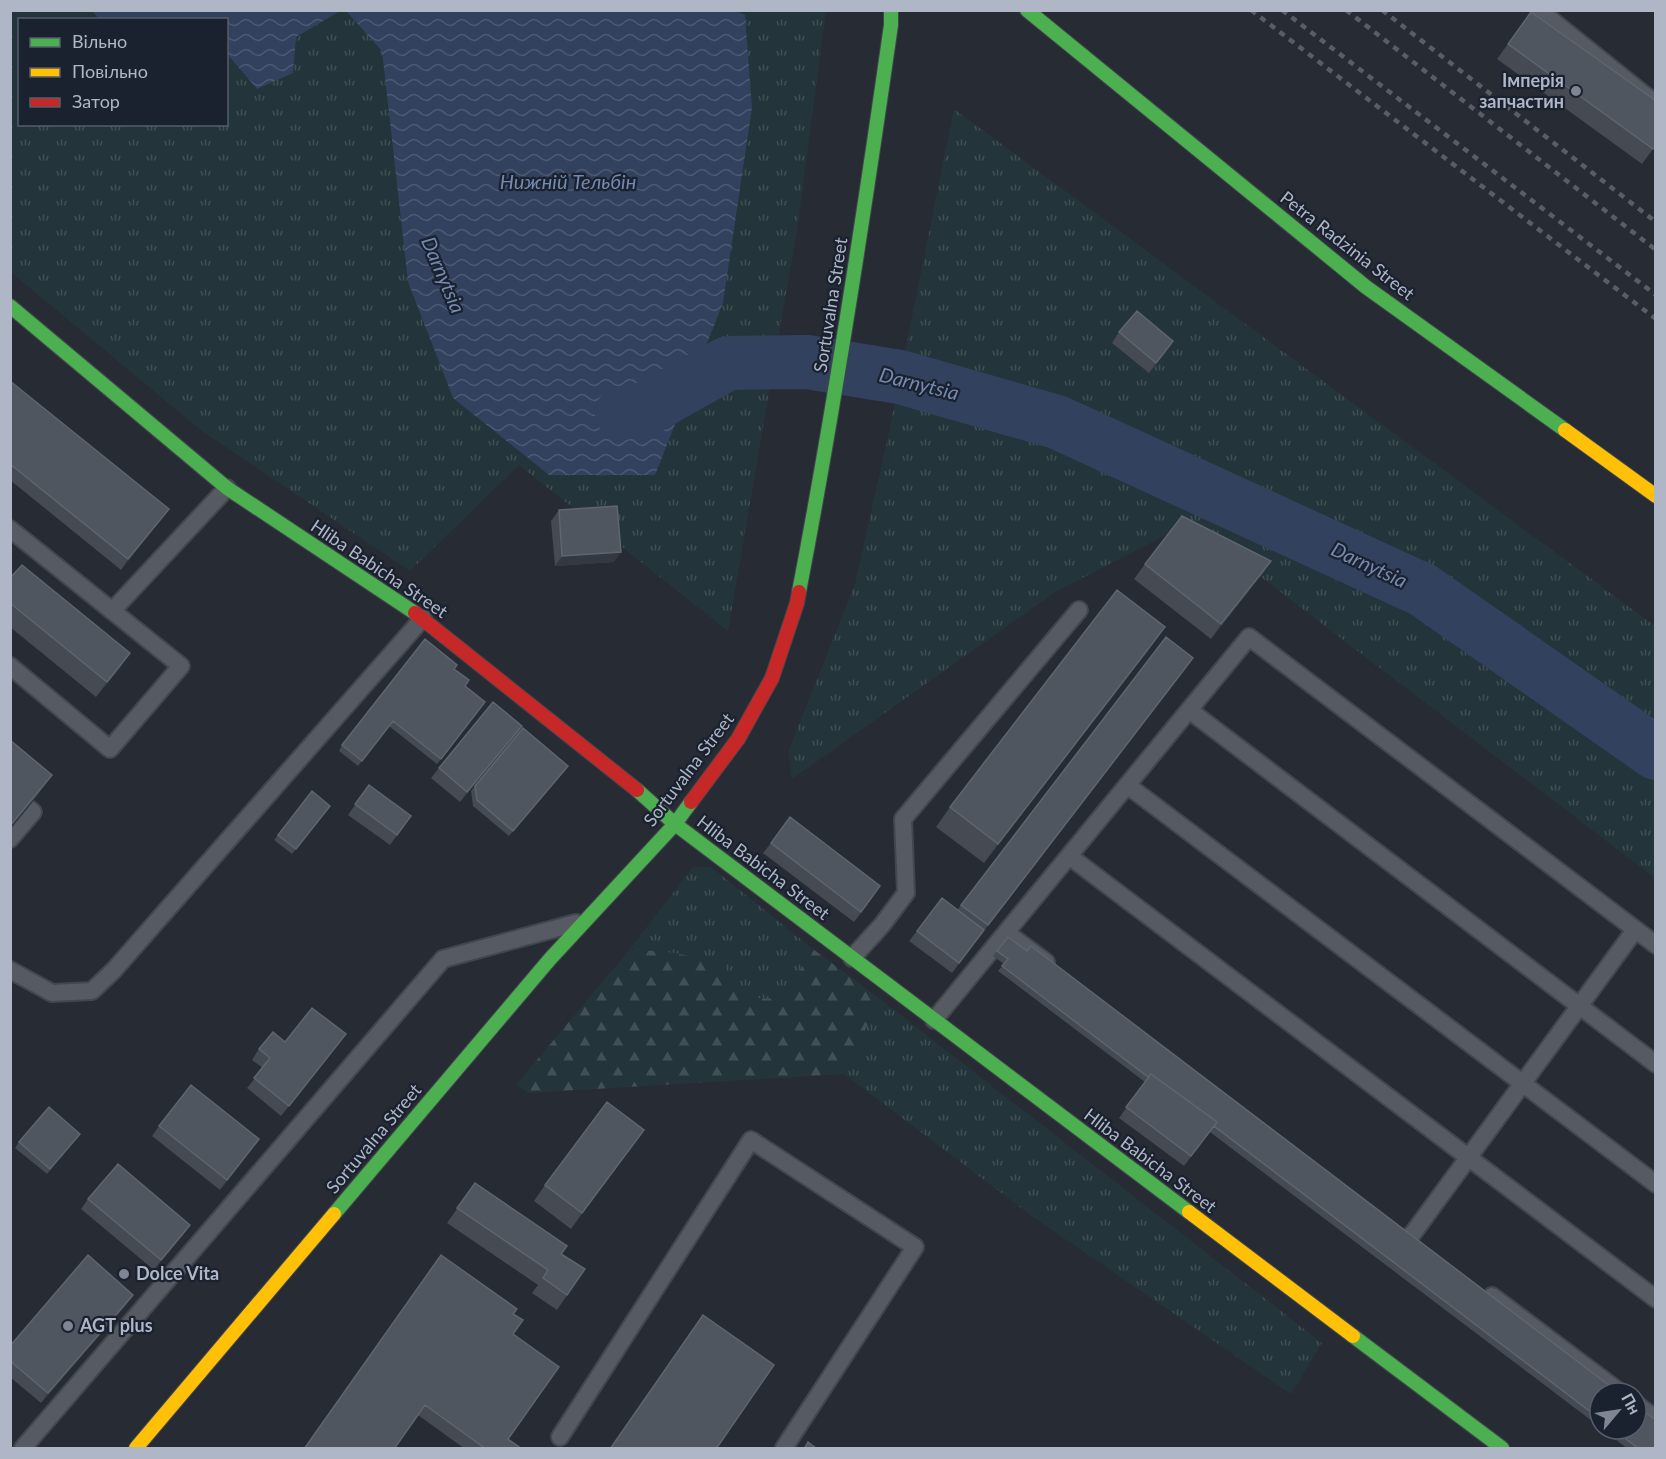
<svg xmlns="http://www.w3.org/2000/svg" width="1666" height="1459" font-family="Lato,sans-serif">
	<defs>
		<pattern id="grass-tufts" width="24" height="20" patternUnits="userSpaceOnUse" patternTransform="scale(1.5)"><rect width="24" height="20" fill="#23353a"/><path d="M3 7l-1-3M5 7V3M7 7l1-3M15 17l-1-3M17 17v-4M19 17l1-3" fill="none" stroke="#405055"/></pattern>
		<pattern id="forest-firs" width="22" height="20" patternUnits="userSpaceOnUse" patternTransform="scale(1.5)"><rect width="22" height="20" fill="#23353a"/><path d="M5 1l3.5 6h-7zM16 11l3.5 6h-7z" fill="#405055"/></pattern>
		<pattern id="water-waves" width="16" height="10" patternUnits="userSpaceOnUse" patternTransform="scale(1.5)"><rect width="16" height="10" fill="#32415e"/><path d="M0 5q4-4 8 0t8 0" fill="none" stroke="#4d5a74"/></pattern>
	</defs>
	<rect width="100%" height="100%" fill="#262b34"/>
	<path fill="url(#grass-tufts)" d="M10,11H92L99,19L20,20V124H226L227,54L257,89L296,37L340,11H346L382,51L408,282L453,398L549,475L655,474L723,303L752,108L745,16L734,11H826L797,229L728,631L519,465L410,571L202,431L11,272Z
		M954,109L1655,626V878L1261,577L1172,532L1055,592L792,779L788,752L855,584L889,432Z
		M693,867H711L813,949L782,998L741,999L722,963L630,949Z
		M880,999L1322,1343L1291,1394L1036,1219L844,1074Z"/>
	<path fill="url(#forest-firs)" d="M630,949L675,953L722,963L741,999L782,998L813,949L880,999L844,1074L529,1093L516,1085Z"/>
	<path fill="url(#water-waves)" d="M734,10L745,15L752,108L723,303L655,475H549L453,398L408,282L382,51L346,11Z
		M92,11H340L296,37L293,73L257,89L227,54L226,20L99,19Z"/>
	<g fill="none" stroke-linecap="round" stroke-linejoin="round">
		<path stroke="#32415e" stroke-width="54" d="M622,413L646,409L728,363L807,362L900,377L1057,422L1423,590L1656,753"/>
		<g stroke="#42464d" stroke-width="20">
			<path id="lane" d="M1539,10L1656,104
				M10,529L181,666L110,749L10,666
				M112,611L227,488
				M1189,710L1656,1064
				M1127,785L1656,1184
				M10,793L33,812L10,839
				M1069,856L1656,1299
				M1007,933L1046,962
				M852,958L882,925L906,893L903,819L1079,610
				M10,970L52,993L92,991L114,970L423,618
				M934,1020L1249,637L1656,945
				M1411,1236L1635,930
				M1492,1296L1621,1393
				M1636,1404L1656,1419
				M560,1437L751,1140L915,1247L784,1448
				M23,1448L443,959L576,923"/>
		</g>
		<g stroke="#42464d" stroke-width="16">
			<path id="fast" d="M1027,10L1366,287L1565,430
				M10,306L227,488L415,613
				M799,592C835,404 864,215 891,25V10
				M637,790L675,824L1189,1212
				M334,1214L550,959L675,824L691,802
				M1353,1336L1502,1448"/>
		</g>
		<g stroke="#42464d" stroke-width="16">
			<path id="slow" d="M1565,430L1656,496
				M1189,1212L1353,1336
				M136,1448L334,1214"/>
		</g>
		<g stroke="#42464d" stroke-width="16">
			<path id="jam" d="M415,613L637,790
				M691,802L738,739L772,678L797,603L799,592"/>
		</g>
		<use href="#lane" stroke="#565a62" stroke-width="16"/>
		<use href="#fast" stroke="#4caf50" stroke-width="14"/>
		<use href="#slow" stroke="#ffc107" stroke-width="14"/>
		<use href="#jam" stroke="#c62828" stroke-width="14"/>
		<path stroke="#5a5d66" stroke-width="4.5" stroke-dasharray="6 6" stroke-linecap="butt" d="M1251,10L1656,319
			M1282,10L1656,295
			M1346,10L1656,250
			M1382,10L1656,222"/>
	</g>
	<path fill="#454a53" d="M1531,12L1656,145L1642,164L1497,59Z
		M1119,332L1166,352L1149,373L1112,343Z
		M10,381L161,519L121,570L10,480Z
		M559,510L614,562L555,566L551,521Z
		M1271,561L1260,577L1211,639L1134,579L1145,564Z
		M10,578L130,653L119,669L96,697L10,627Z
		M1166,637L1182,673L952,973L909,941L917,931L958,909Z
		M1151,647L984,863L936,827L950,807Z
		M454,669L465,687L485,702L437,764L389,726L358,766L339,751L342,745Z
		M522,726L515,737L460,802L431,778L439,768Z
		M564,771L509,836L473,806L471,791L475,786Z
		M369,785L411,816L390,845L348,815Z
		M330,806L292,854L274,840L278,835Z
		M771,843L873,897L854,922L763,853Z
		M1008,937L1600,1393V1427L1210,1132L1184,1166L1119,1118L1145,1082L998,971L1004,964L993,956Z
		M285,1042L338,1044L281,1116L247,1088L263,1068L252,1060L259,1049Z
		M159,1126L252,1149L220,1190L152,1136Z
		M644,1130L571,1229L534,1201L545,1185Z
		M80,1134L47,1174L15,1148L19,1142Z
		M475,1183L561,1254L585,1269L557,1310L532,1293L538,1285L447,1223Z
		M88,1199L190,1225L183,1235L154,1270L81,1209Z
		M133,1295L126,1305L41,1403L10,1377V1346Z
		M513,1314L508,1439L522,1449H465L418,1415L304,1449Z
		M1602,1429H1636L1656,1449H1628Z"/>
	<path fill="#343941" d="M1173,341L1166,352L1149,373L1156,363Z
		M169,509L161,519L121,570L128,559Z
		M621,552L614,562L555,566L562,556Z
		M1271,561L1260,577L1211,639L1221,624Z
		M1165,627L1151,647L984,863L998,844Z
		M130,653L119,669L96,697L107,682Z
		M1193,658L1182,673L952,973L959,963Z
		M522,726L515,737L460,802L467,792Z
		M52,775L32,803L10,830V826Z
		M644,1130L633,1146L571,1229L582,1213Z
		M259,1139L252,1149L220,1190L227,1180Z
		M190,1225L183,1235L154,1270L161,1260Z
		M133,1295L126,1305L41,1403L48,1393Z"/>
	<path fill="#50565f" stroke="#5f656f" stroke-width="1.5" d="M1531,12L1656,101V145L1653,149L1508,44Z
		M1137,311L1173,341L1156,363L1119,332Z
		M10,381L169,509L128,559L10,464Z
		M617,506L621,552L562,556L559,510Z
		M1182,516L1271,561L1221,624L1145,564Z
		M22,565L130,653L107,682L10,603V578Z
		M1117,590L1165,627L998,844L950,807Z
		M1166,637L1193,658L988,925L961,905Z
		M425,639L457,665L454,669L469,680L465,686L485,702L441,759L393,721L362,761L342,745Z
		M493,702L522,726L467,792L439,768Z
		M523,728L568,766L513,831L477,800L475,786Z
		M10,740L52,775L10,826Z
		M369,785L411,816L397,835L355,804Z
		M312,791L330,806L296,849L278,835Z
		M790,817L880,886L861,912L771,843Z
		M942,898L984,930L959,963L917,931Z
		M1008,937L1027,951L1031,946L1619,1393H1600V1419L1214,1126L1217,1122L1151,1074L1148,1077L1002,966L1008,959L997,951Z
		M312,1008L346,1034L289,1106L254,1078L270,1058L259,1049L273,1032L285,1042Z
		M1151,1074L1217,1122L1191,1156L1126,1107Z
		M191,1085L259,1139L227,1180L159,1126Z
		M607,1102L644,1130L582,1213L545,1185Z
		M49,1107L80,1134L50,1169L19,1142Z
		M118,1164L190,1225L161,1260L88,1199Z
		M475,1183L567,1246L561,1254L585,1269L567,1295L543,1278L548,1270L457,1208Z
		M88,1255L133,1295L48,1393L10,1361V1346Z
		M441,1255L517,1309L513,1314L523,1320L513,1334L559,1367L508,1439L522,1449H486L425,1405L394,1449H304Z
		M703,1315L774,1365L716,1449H610Z
		M1636,1406L1656,1420V1449H1639L1613,1429H1636Z
		M808,1442L817,1449H804Z"/>
	<g fill="#7f8593" stroke="#1a212f" stroke-width="2">
		<circle cx="1576" cy="91" r="6"/>
		<circle cx="124" cy="1274" r="6"/>
		<circle cx="68" cy="1326" r="6"/>
	</g>
	<g text-anchor="middle" stroke-width="4.5" stroke-linejoin="round" paint-order="stroke">
		<g font-size="18" font-weight="bold" fill="#afb6c6" stroke="#1a212f" text-anchor="start">
			<text x="1564" y="87" text-anchor="end">Імперія<tspan x="1564" dy="21">запчастин</tspan></text>
			<text x="136" y="1280">Dolce Vita</text>
			<text x="80" y="1332">AGT plus</text>
		</g>
		<g font-size="18" fill="#afb6c6" stroke="#1a212f">
			<text transform="translate(1347 246) rotate(38)" y="6">Petra Radzinia Street</text>
			<text transform="translate(831 305) rotate(-81)" y="6">Sortuvalna Street</text>
			<text transform="translate(379 569) rotate(34)" y="6">Hliba Babicha Street</text>
			<text transform="translate(689 770) rotate(-53)" y="6">Sortuvalna Street</text>
			<text transform="translate(763 868) rotate(37)" y="6">Hliba Babicha Street</text>
			<text transform="translate(374 1139) rotate(-50)" y="6">Sortuvalna Street</text>
			<text transform="translate(1150 1161) rotate(37)" y="6">Hliba Babicha Street</text>
		</g>
		<g font-size="20" font-style="italic" fill="#758ab0" stroke="#1a212f">
			<text x="568" y="189">Нижній Тельбін</text>
			<text transform="translate(443 275) rotate(67)" y="7">Darnytsia</text>
			<text transform="translate(919 384) rotate(14)" y="7">Darnytsia</text>
			<text transform="translate(1369 565) rotate(25)" y="7">Darnytsia</text>
		</g>
	</g>
	<rect width="1666" height="1459" fill="none" stroke="#afb6c6" stroke-width="24"/>
	<rect x="18" y="18" width="210" height="108" fill="#1a212f" stroke="#565d6b" stroke-width="1.5"/>
	<rect x="30" y="38" width="30" height="9" fill="#4caf50" stroke="#565d6b" stroke-width="1.5"/>
	<text x="72" y="48" font-size="18" fill="#afb6c6">Вільно</text>
	<rect x="30" y="68" width="30" height="9" fill="#ffc107" stroke="#565d6b" stroke-width="1.5"/>
	<text x="72" y="78" font-size="18" fill="#afb6c6">Повільно</text>
	<rect x="30" y="98" width="30" height="9" fill="#c62828" stroke="#565d6b" stroke-width="1.5"/>
	<text x="72" y="108" font-size="18" fill="#afb6c6">Затор</text>
	<g transform="translate(1618 1411) rotate(61)"><circle r="28" fill="#1a212f" stroke="#565d6b" stroke-width="1.5"/>
	<path d="M0-4.5L10 22L0 15L-10 22Z" fill="#7f8593"/>
	<text y="-9" font-size="16" font-weight="bold" text-anchor="middle" fill="#afb6c6">Пн</text>
	</g>
</svg>
